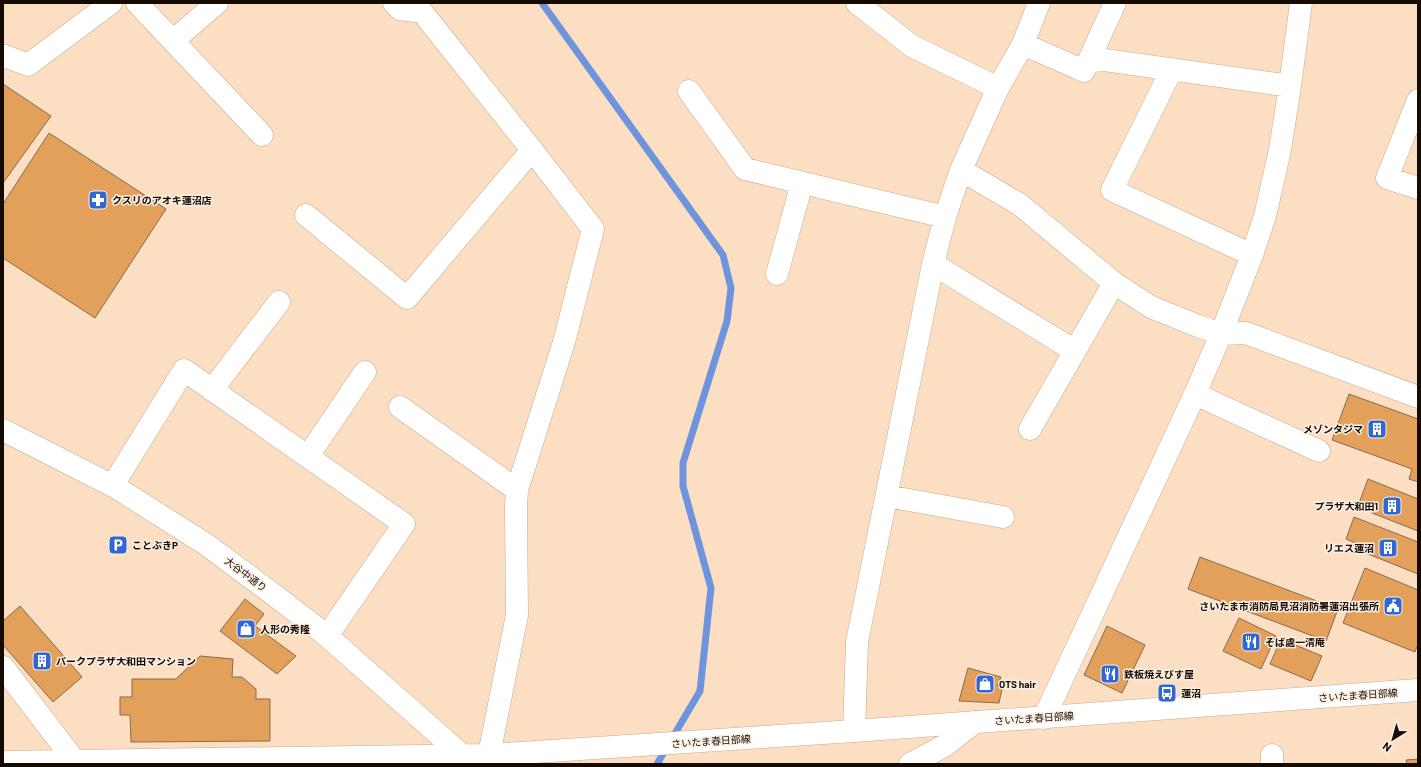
<svg xmlns="http://www.w3.org/2000/svg" width="1421" height="767" font-family="Barlow,'Noto Sans JP',sans-serif">
	<rect width="100%" height="100%" fill="#fcdec2"/>
	<g fill="none" stroke-linecap="round" stroke-linejoin="round">
		<path stroke="#6e94de" stroke-width="7" d="M542,3L723,255L731,288L727,321L683,463V486L711,588L700,691L657,764"/>
	</g>
	<path fill="#e3a05b" stroke="#856b52" d="M3,84L51,116L3,183Z
		M49,133L166,209L95,318L3,258V204Z
		M1349,394L1418,419V482L1409,479L1412,469L1332,440Z
		M1368,479L1418,499V531L1372,513L1374,509L1359,503Z
		M1354,517L1418,542V574L1358,550L1360,545L1346,539Z
		M1200,557L1338,609L1326,641L1188,589Z
		M1365,568L1418,590V644L1415,652L1343,623Z
		M245,599L264,614L255,626L296,656L277,674L220,631Z
		M20,606L82,677L53,702L3,645V621Z
		M1239,618L1276,636L1261,669L1223,651Z
		M1107,626L1145,645L1122,693L1084,675Z
		M1281,639L1322,656L1311,681L1270,664Z
		M200,656L233,659L232,677H242L256,689V699H270V741L131,742L130,715H120V697H132V679H176Z
		M968,668L1001,677L997,686L1002,689L999,703L959,701Z
		M1418,759V764H1407L1406,760Z"/>
	<g fill="none" stroke-linecap="round" stroke-linejoin="round">
		<g stroke="#c7aa90" stroke-width="23">
			<path id="minor" d="M137,3L262,135
				M394,3L400,9L422,12L532,150L593,229L564,342L517,490L516,506L517,615L489,755
				M857,3L912,46L998,88
				M174,40L217,3
				M1023,44L1039,3
				M3,58L5,56L28,65L111,3
				M1090,58L1290,86
				M1172,69L1112,190L1252,255
				M689,91L745,169L945,217
				M1418,100L1387,178L1418,188
				M961,170L1019,204L1114,283L1151,307L1198,326L1221,334L1246,333L1418,397
				M306,215L407,298L532,150
				M933,264L1075,351
				M777,274L802,183
				M212,390L279,302
				M1195,394L1319,451
				M400,407L517,490
				M1030,429L1114,283
				M3,430L117,488L207,545L286,604L327,636L471,763
				M308,456L365,372
				M113,485L184,370L404,524L327,636
				M887,496L1003,517
				M3,667L77,764
				M1044,718L1195,394L1221,334L1252,255L1265,216L1280,150L1290,86L1301,3
				M854,731L857,642L933,264L945,217L961,170L998,88L1023,44L1084,71L1115,3
				M1272,755V764
				M910,764L946,745L975,722"/>
		</g>
		<g stroke="#c7aa90" stroke-width="23">
			<path id="major" d="M3,762L489,755L854,731L1418,690"/>
		</g>
		<use href="#minor" stroke="#fff" stroke-width="22"/>
		<use href="#major" stroke="#fff" stroke-width="22"/>
	</g>
	<defs>
		<g id="pharmacy-square" transform="scale(1)"><rect x="-9" y="-9" width="18" height="18" rx="4" fill="#3167d5" stroke="#fbefe3"/><path d="M-2-6h4v4h4v4h-4v4h-4v-4h-4v-4h4Z" fill="#fff"/></g>
		<g id="building-square" transform="scale(1)"><rect x="-9" y="-9" width="18" height="18" rx="4" fill="#3167d5" stroke="#fbefe3"/><path d="M-4-6H4V6H1V3H-1V6H-4ZM-2.5-4.3h1.7v1.8h-1.7ZM.8-4.3h1.7v1.8H.8ZM-2.5-1h1.7V.8h-1.7ZM.8-1h1.7V.8H.8Z" fill="#fff"/></g>
		<g id="parking-square" transform="scale(1)"><rect x="-9" y="-9" width="18" height="18" rx="4" fill="#3167d5" stroke="#fbefe3"/><path d="M-3.5-5.5H1a3.5 3.5 0 0 1 0 7H-1V5.5H-3.5ZM-1-3.4V-.6H.8a1.4 1.4 0 0 0 0-2.8Z" fill="#fff"/></g>
		<g id="civic-square" transform="scale(1)"><rect x="-9" y="-9" width="18" height="18" rx="4" fill="#3167d5" stroke="#fbefe3"/><path d="M-.6-6.5H3V-4.5H.6V-3L4-1V1h2V6H-6V1h2V-1L-.6-3ZM-1.2 2.5V6h2.4V2.5Z" fill="#fff"/></g>
		<g id="shop-square" transform="scale(1)"><rect x="-9" y="-9" width="18" height="18" rx="4" fill="#3167d5" stroke="#fbefe3"/><path d="M-5-2.5h2.3a2.7 3.5 0 0 1 5.4 0H5L5.5 6h-11ZM-1.5-2.5h3a1.5 2.3 0 0 0-3 0Z" fill="#fff"/></g>
		<g id="restaurant-square" transform="scale(1)"><rect x="-9" y="-9" width="18" height="18" rx="4" fill="#3167d5" stroke="#fbefe3"/><path d="M-5-6h1v4h1v-4h1v4h1v-4h1v5L-1.5 .5V6h-2V.5L-5-1ZM5-6V6H3V1.5H1.5Q1.5-4 5-6Z" fill="#fff"/></g>
		<g id="bus-square" transform="scale(1)"><rect x="-9" y="-9" width="18" height="18" rx="4" fill="#3167d5" stroke="#fbefe3"/><path d="M-5-6H5V4H4V6H2V4H-2V6H-4V4H-5ZM-3.5-4V0h7V-4ZM-3.5 1.2v1.5H-2V1.2ZM2 1.2v1.5H3.5V1.2Z" fill="#fff"/></g>
	</defs>
	<g fill-rule="evenodd">
		<use href="#pharmacy-square" x="98" y="200"/>
		<use href="#building-square" x="1377" y="429"/>
		<use href="#building-square" x="1392" y="506"/>
		<use href="#parking-square" x="118" y="545"/>
		<use href="#building-square" x="1388" y="548"/>
		<use href="#civic-square" x="1393" y="606"/>
		<use href="#shop-square" x="246" y="629"/>
		<use href="#restaurant-square" x="1251" y="642"/>
		<use href="#building-square" x="42" y="661"/>
		<use href="#restaurant-square" x="1110" y="674"/>
		<use href="#shop-square" x="985" y="684"/>
		<use href="#bus-square" x="1167" y="693"/>
	</g>
	<g text-anchor="middle" stroke-width="3" stroke-linejoin="round" paint-order="stroke">
		<g font-size="10" font-weight="bold" fill="#150b03" stroke="#fbefe3" text-anchor="start">
			<text x="112" y="204">クスリのアオキ蓮沼店</text>
			<text x="1363" y="433" text-anchor="end">メゾンタジマ</text>
			<text x="1378" y="510" text-anchor="end">プラザ大和田1</text>
			<text x="132" y="549">ことぶきP</text>
			<text x="1374" y="552" text-anchor="end">リエス蓮沼</text>
			<text x="1379" y="610" text-anchor="end">さいたま市消防局見沼消防署蓮沼出張所</text>
			<text x="260" y="633">人形の秀隆</text>
			<text x="1265" y="646">そば處一清庵</text>
			<text x="56" y="665">パークプラザ大和田マンション</text>
			<text x="1124" y="678">鉄板焼えびす屋</text>
			<text x="999" y="688">OTS hair</text>
			<text x="1181" y="697">蓮沼</text>
		</g>
		<g font-size="10" fill="#150b03" stroke="#fbefe3">
			<text transform="translate(246 574) rotate(37)" y="4">大谷中通り</text>
			<text transform="translate(1358 695) rotate(-4)" y="4">さいたま春日部線</text>
			<text transform="translate(1034 718) rotate(-4)" y="4">さいたま春日部線</text>
			<text transform="translate(711 741) rotate(-4)" y="4">さいたま春日部線</text>
		</g>
	</g>
	<rect width="1421" height="767" fill="none" stroke="#150b03" stroke-width="8"/>
	<g transform="translate(1393 739) rotate(217)" stroke="#fbefe3" stroke-width="3" paint-order="stroke">
	<path d="M0-3L7 15L0 10L-7 15Z" fill="#150b03"/>
	<text y="-6" font-size="11" font-weight="bold" text-anchor="middle" fill="#150b03">N</text>
	</g>
</svg>
